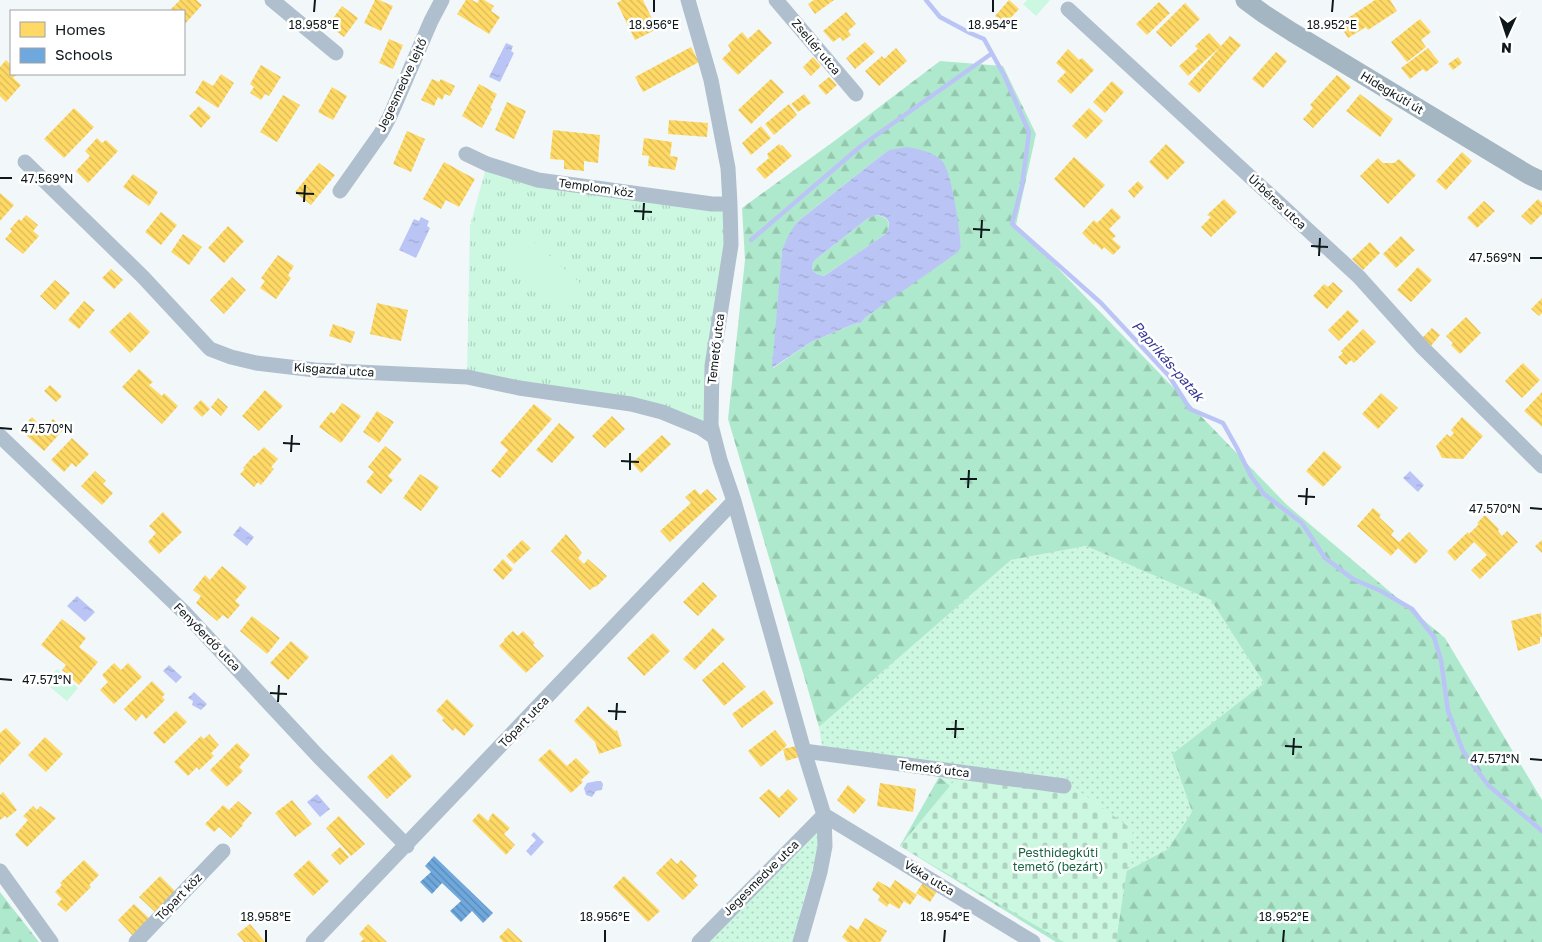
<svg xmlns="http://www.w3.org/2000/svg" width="1542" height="942" font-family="'Golos Text',sans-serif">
	<defs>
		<pattern id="grass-dots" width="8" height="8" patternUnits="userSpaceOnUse" patternTransform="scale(1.25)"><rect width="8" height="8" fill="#ccf7e1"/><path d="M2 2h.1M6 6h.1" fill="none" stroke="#aed3c0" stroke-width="1.8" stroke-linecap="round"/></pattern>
		<pattern id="forest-firs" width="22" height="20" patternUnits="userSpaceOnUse" patternTransform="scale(1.25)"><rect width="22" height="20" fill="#afe9cd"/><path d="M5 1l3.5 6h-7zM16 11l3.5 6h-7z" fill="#95c7af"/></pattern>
		<pattern id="cemetery-stones" width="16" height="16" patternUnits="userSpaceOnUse" patternTransform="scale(1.25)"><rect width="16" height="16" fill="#ccf7e1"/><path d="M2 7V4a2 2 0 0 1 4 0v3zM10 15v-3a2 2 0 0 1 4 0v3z" fill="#aed3c0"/></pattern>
		<pattern id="park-tufts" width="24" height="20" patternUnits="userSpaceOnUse" patternTransform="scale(1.25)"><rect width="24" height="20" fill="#ccf7e1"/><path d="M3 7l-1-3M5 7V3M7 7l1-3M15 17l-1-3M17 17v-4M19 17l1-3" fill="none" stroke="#aed3c0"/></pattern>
		<pattern id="water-ripples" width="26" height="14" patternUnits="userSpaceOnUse" patternTransform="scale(1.25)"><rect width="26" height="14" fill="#bbc5f5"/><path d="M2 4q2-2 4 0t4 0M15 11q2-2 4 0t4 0" fill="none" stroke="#a0a8d1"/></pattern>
		<pattern id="homes-back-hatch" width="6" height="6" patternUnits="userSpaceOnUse" patternTransform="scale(1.25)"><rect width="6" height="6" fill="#ffd966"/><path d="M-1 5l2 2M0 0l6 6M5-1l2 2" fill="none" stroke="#d9ba58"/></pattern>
		<pattern id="schools-back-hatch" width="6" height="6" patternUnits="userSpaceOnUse" patternTransform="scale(1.25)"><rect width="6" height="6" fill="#6fa8dc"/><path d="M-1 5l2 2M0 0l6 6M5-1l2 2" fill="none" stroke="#5a88b2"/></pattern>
	</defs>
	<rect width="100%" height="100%" fill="#f2f8fa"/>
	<path fill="url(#grass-dots)" d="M1086,546L1211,600L1264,683L1172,754L1192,812L1168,849L1084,893L939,777L824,760L819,727L1011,560Z
		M820,822L819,847L804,899L794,942H702Z"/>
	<path fill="url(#forest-firs)" fill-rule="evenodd" d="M940,61L1003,66L1036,134L1016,225L1287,505L1445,638L1542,800V942H1056L900,846L939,777L1085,893L1168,849L1192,812L1172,754L1264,683L1211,600L1086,546L1011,560L819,727L728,419L745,260L742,208L837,139ZM889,150L957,220L961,247L866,317L861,323L854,324L811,342L773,368L782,250L797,222L873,162Z
		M875,215C888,217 891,221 887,233L824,276L817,274L813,271L812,265L815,260L867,219Z
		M0,892L39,942H0Z"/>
	<path fill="url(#cemetery-stones)" d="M959,775L1079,791L1133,830L1116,942H1064L900,846Z"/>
	<path fill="url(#park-tufts)" d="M487,164L538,180L730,204L711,425L662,412L467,377L470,226Z"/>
	<path fill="#ccf7e1" d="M1027,0H1050L1036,16L1023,4Z
		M525,234L580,283L559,304L506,255Z
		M57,669L78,688L67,701L45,683Z"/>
	<path fill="url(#water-ripples)" fill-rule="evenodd" d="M506,43L513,46L511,51L514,53L500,82L489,77Z
		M907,147C919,149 934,152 943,162C952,174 960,231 961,247L958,252L866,317L861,323L854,324L811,342L772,368L782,250L788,236L797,222L873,162L889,150ZM876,215C889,217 891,221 887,233L824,276L817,274L813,271L812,265L815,260L867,219Z
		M421,217L429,221L427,226L430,228L416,258L399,250L414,219L419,221Z
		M1410,471L1424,485L1418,492L1403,478Z
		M240,526L254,537L247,546L233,535Z
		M77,596L95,612L85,622L67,606Z
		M169,665L182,677L176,683L163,671Z
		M194,692L207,704L201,710L192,705L193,701L188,698Z
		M597,781H601L603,784L602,790L596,791L592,797L586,795L584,788L587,783Z
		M317,794L330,809L320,817L307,802Z
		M534,832L544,842L531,856L526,851L536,840L531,835Z"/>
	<path fill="url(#homes-back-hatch)" d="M180,0H196L202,5L184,25V11H169Z
		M375,0H379L393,6L381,31L364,23Z
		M466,0H472L477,3L479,0H484L494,6L491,11L500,17L489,34L457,14Z
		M622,0H643L657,29L635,40L617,3Z
		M814,0H834L815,14L808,4Z
		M1009,0L1019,9L1005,24L995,16Z
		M1375,0H1390L1397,11L1368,30L1366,27L1348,38L1339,24Z
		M1159,2L1170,13L1147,35L1136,24Z
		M1185,3L1200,19L1171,47L1156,32Z
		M342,6L358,18L344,37L328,25Z
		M846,12L856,24L848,31L851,35L843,41L840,37L833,42L823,31Z
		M1420,19L1431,32L1421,40L1426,47L1407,62L1391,42Z
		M759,29L772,43L738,75L722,59L731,50L728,45L742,32L748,39Z
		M1209,33L1221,46L1230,36L1241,45L1199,93L1188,84L1220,47L1188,76L1179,66L1198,49L1195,46Z
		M389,39L403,45L393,69L379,63Z
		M865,42L875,52L855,69L846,58Z
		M691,47L699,62L643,92L635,77Z
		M896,48L907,61L879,86L865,71L882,56L884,59Z
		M1428,48L1439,62L1426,72L1423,69L1410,79L1401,68Z
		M1068,49L1079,60L1082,58L1094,70L1071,94L1057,81L1066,72L1056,63Z
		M1276,52L1287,61L1263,88L1252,79Z
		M813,57L821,66L811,76L803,67Z
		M1458,57L1462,63L1453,70L1448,64Z
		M6,60L11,65V74H17L13,78L21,85L6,102L0,96V67Z
		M261,65L281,77L269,96L265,94L261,100L250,93L254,87L250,84Z
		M221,74L234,83L218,108L195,93L203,80L213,86Z
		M1337,75L1351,87L1313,128L1303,119L1313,108L1310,105Z
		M829,77L837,85L826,95L818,86Z
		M432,79L439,82L441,79L455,86L450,96L445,94L442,100L438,97L434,106L421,100Z
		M771,79L784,92L751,124L738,110Z
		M1112,81L1124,92L1105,113L1093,102Z
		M479,84L497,94L490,108L492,109L482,128L462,116Z
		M332,87L347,96L333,120L318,112Z
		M804,94L811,103L798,112L791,104Z
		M1360,94L1393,119L1380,137L1346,111Z
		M283,95L300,105L277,142L260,132Z
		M507,102L526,111L514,139L495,130Z
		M789,104L797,115L774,135L765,124Z
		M199,106L211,117L201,128L189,116Z
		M74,108L94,127L64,158L44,139Z
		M1089,108L1103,121L1086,139L1072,126Z
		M669,120L708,123L707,137L668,134Z
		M761,126L771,138L751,155L742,143Z
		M553,130L600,135L598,163L584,161V171L564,169V160L550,159Z
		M407,131L425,139L411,172L393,164Z
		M97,138L102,143L106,140L118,151L88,183L76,171L90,156L85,151Z
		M644,138L672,142L670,156L678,157L675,170L648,166L649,156L642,155Z
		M779,144L781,146L782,145L792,156L765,179L756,169L769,158L767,154Z
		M1166,144L1185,162L1167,180L1149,162Z
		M1462,152L1472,161L1446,190L1436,181Z
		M1074,157L1105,185L1084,208L1054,179Z
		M1378,158L1383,163H1394L1399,159L1416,175L1388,204L1360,176Z
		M444,162L475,179L459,207L446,200L441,209L423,199Z
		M319,163L335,175L311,205L295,192Z
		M133,174L158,192L149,206L123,187Z
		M1138,181L1144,187L1134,198L1128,191Z
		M0,193L14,205L0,221Z
		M1224,199L1237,212L1211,237L1201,227L1211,217L1207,215Z
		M1538,199L1542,203V214L1531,225L1521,216Z
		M1484,201L1495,211L1477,228L1467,218Z
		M1112,208L1121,217L1109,229L1116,236L1112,239L1121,247L1113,255L1104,247L1102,250L1095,243L1094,245L1082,233L1094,220L1097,223Z
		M161,212L177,225L161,245L145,232Z
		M26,215L38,225L33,231L39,236L23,254L5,239L12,231L10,229L19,219L21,221Z
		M228,226L244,241L224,263L208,248Z
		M183,234L202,247L189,265L171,252Z
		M1401,236L1415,250L1396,268L1383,254Z
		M1370,242L1380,253L1363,270L1352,259Z
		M278,255L294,266L288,275L291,278L276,299L260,288L265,281L261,278Z
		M1418,267L1432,280L1411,302L1397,290Z
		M111,269L123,280L114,289L102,278Z
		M232,277L246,290L224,314L210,300Z
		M55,280L70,293L55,310L40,296Z
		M1333,282L1343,291L1327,309L1313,296L1324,284L1328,287Z
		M1542,298V313L1539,316L1531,309Z
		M84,301L95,310L79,329L68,320Z
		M377,303L408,310L401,341L370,334Z
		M1348,310L1359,321L1339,341L1328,330Z
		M130,312L150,332L130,353L109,332Z
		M1466,317L1481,333L1460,354L1451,345L1453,343L1446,336Z
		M333,324L355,332L351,343L329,336Z
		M1432,328L1440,335L1431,346L1422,338Z
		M1363,329L1376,342L1354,363L1351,360L1346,365L1338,357L1343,353L1341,351Z
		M1523,363L1540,380L1522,398L1505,381Z
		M139,369L153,382L149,385L162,396L164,393L178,406L162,424L122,387Z
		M50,385L62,396L56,402L44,391Z
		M265,390L283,406L259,431L242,416Z
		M1542,392V427L1524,411Z
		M1381,393L1398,408L1378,429L1362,414Z
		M218,398L228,407L221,416L211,407Z
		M201,400L210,409L202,417L193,408Z
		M342,403L361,416L341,443L319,427L331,412L334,414Z
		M534,404L552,419L500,478L491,471L508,450L500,443Z
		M377,411L394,422L379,443L363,432Z
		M612,416L625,429L605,448L592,436Z
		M32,417L44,429L53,419L64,429L44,451L20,430Z
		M1462,417L1483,436L1463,459L1442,458L1436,446L1447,434L1450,437L1454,433L1451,430Z
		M559,423L575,437L552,463L536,450Z
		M662,435L671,444L641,473L632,463Z
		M72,438L89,454L76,467L72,463L64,472L51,460Z
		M385,446L402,459L388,476L393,480L381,494L366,482L374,472L368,467Z
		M264,447L278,459L271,467L274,469L261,485L258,482L254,487L240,474L245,469L243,468L254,455L255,456Z
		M1324,451L1342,467L1323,487L1306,471Z
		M95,471L106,481L103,484L113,493L102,505L81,486Z
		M420,474L439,487L421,511L403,498Z
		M695,489L700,495L707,489L717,499L670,542L660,531L691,503L685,497Z
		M1373,508L1381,515L1379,517L1394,531L1391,535L1399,542L1409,532L1428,551L1415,564L1398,548L1391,556L1357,526Z
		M163,512L182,532L159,554L148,542L156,533L149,526Z
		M1485,515L1499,529L1498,531L1502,536L1507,531L1518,542L1480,579L1471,570L1487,555L1474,542L1455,561L1447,552L1468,532L1469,534L1479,524L1477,523Z
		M566,534L582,553L578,558L584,564L588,559L607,576L596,587L595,586L590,590L551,551Z
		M522,540L531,548L514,564L506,556Z
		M1542,540V553L1535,546Z
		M503,559L513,569L503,580L493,570Z
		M222,566L247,587L235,601L240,605L228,619L223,615L217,621L196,603L201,596L193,590L205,575L210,580Z
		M703,582L717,596L698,616L683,602Z
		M1541,613L1542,637H1540V643L1518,651L1511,621Z
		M252,616L280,638L267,654L240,631Z
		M62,619L86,638L79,647L98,662L79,685L62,670L66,665L41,645Z
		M713,628L725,639L695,670L683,659Z
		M513,631L518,636L523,631L535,643L533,645L544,656L526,673L499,646L505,640L504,639Z
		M653,633L670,651L644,676L627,658Z
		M291,641L309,657L288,680L270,663Z
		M723,662L746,687L724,706L702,680Z
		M114,663L121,670L128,663L142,677L114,704L100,690L108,682L102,675Z
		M152,681L165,694L162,697L165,700L146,719L142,714L136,721L124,709Z
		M764,690L774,703L742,728L732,714Z
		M447,699L474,725L464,736L455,728L453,731L442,720L444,718L436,711Z
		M588,706L615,731L617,730L622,746L599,754L595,742L574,721Z
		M176,711L187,722L164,744L153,733Z
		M6,728L21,743L0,765V733Z
		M775,730L787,745L783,749L796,746L799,757L786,761L783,749L761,767L748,751Z
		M209,734L219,745L211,753L214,756L199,770L197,767L188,776L174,762L201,736L204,739Z
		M45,737L63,754L46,772L28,755Z
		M237,743L250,755L239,767L243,771L227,787L210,770Z
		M550,749L567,766L576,758L590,772L581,780L583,782L571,793L538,760Z
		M392,754L412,776L387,799L367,777Z
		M880,783L916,789L913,812L877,806Z
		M848,785L866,800L854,814L837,800Z
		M769,789L779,798L788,789L798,799L779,818L759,798Z
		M3,792L17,810L7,818L5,816L0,820V795Z
		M292,800L312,824L295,837L275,813Z
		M238,801L252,813L242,824L243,825L231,838L219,827L214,832L205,824L223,805L229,810Z
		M33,806L37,810L40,806L56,818L27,847L15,835L28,820L23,816Z
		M479,813L488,821L490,819L489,818L493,813L510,828L504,834L515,845L506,855L472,821Z
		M339,816L365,844L351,856L326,828Z
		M340,847L349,857L340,865L331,855Z
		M671,858L677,864L681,860L697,876L693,880L698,885L683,900L656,873Z
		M84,860L99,875L89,885L91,887L66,912L57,904L62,899L55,892L62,885L60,883Z
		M309,860L329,881L313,896L293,875Z
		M160,876L176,892L156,913L139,897Z
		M624,876L660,911L648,922L613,887Z
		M895,880L917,895L910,905L904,901L899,909L889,903L887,907L878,900L880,896L872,890L878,881L890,888Z
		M924,881L938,890L930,902L916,893Z
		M134,904L151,920L134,937L118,920Z
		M865,918L887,931L880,942H848L842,937L850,925L858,930Z
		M250,924L265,942H244L237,934Z
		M368,924L387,942H360L364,939L359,934Z
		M508,928L523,942H503L499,937Z"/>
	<path fill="url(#schools-back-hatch)" d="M434,856L493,913L483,923L472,911L461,922L450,911L461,901L442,883L432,894L420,882L431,872L425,866Z"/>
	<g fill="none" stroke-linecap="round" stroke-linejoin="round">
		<path stroke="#bbc5f5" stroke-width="4.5" d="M926,0L940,17L970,33L984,39L1004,75L1029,132L1022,186L1012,224L1101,303L1169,376L1190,409L1223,423L1237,448L1251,476L1264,494L1302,523L1325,558L1353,579L1381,591L1412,609L1434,637L1441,660L1448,711L1463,751L1488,785L1542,831
			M751,240L861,146L991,54"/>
		<path stroke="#b0bfcd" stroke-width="15" d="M272,0L336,53
			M688,0L711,80L728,168L730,204L731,245L712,366L711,425L720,460L734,501L804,751L824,815L825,846L820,872L800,942
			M776,0L856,94
			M1068,9L1359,277L1423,348L1542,466
			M466,154L487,164L538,180L712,204H730
			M25,162L143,277L210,349L231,357L256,363L315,370L467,377L519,388L631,404L662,412L701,428L714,437
			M340,191L381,133L390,116L431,21L442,0
			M0,436L185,613L318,756L407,846
			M804,751L1064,786
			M824,815L1033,942
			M0,871L51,942
			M136,942L223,851
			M313,942L734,501
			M699,942L824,815"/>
		<path stroke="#a5b6c3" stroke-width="19" d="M1245,0L1264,14L1292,32L1529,175L1542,181"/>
	</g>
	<path fill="none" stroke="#0e171a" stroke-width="2" d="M314,12L315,0M654,12V0M993,12V0M1332,12L1333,0M0,178H12M296,193L314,194M304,202L305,185M634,211L652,212M643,220L644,203M973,229L990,230M981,238L982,220M1311,246L1328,247M1319,256L1320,238M1530,258H1542M0,428L12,429M283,443L300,444M291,452L292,435M621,461L639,462M630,470V453M960,479H977M968,488L969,470M1298,496L1315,497M1306,505L1307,488M1530,508L1542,509M0,679L12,680M270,693L287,694M278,702L279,685M608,711L626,712M616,720L617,703M946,729H964M955,738L956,720M1285,746L1302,747M1293,755L1294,738M1530,759L1542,760M266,942V930M605,942V930M944,942L945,930M1283,942L1284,930"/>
	<g text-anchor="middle" stroke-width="5" stroke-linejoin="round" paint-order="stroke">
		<g font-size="12" fill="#0e171a" stroke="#fff">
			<text transform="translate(816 47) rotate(50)" y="4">Zsellér utca</text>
			<text transform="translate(402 85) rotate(-65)" y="4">Jegesmedve lejtő</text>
			<text transform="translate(1392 93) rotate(31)" y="4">Hidegkúti út</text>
			<text transform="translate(596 188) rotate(8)" y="4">Templom köz</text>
			<text transform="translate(1277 202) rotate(43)" y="4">Úrbéres utca</text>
			<text transform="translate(716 349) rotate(-83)" y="4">Temető utca</text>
			<text transform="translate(334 370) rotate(4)" y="4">Kisgazda utca</text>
			<text transform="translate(207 637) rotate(46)" y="4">Fenyőerdő utca</text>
			<text transform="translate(524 722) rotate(-46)" y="4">Tópart utca</text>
			<text transform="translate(934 769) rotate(7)" y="4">Temető utca</text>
			<text transform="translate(761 878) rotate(-45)" y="4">Jegesmedve utca</text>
			<text transform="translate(929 878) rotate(31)" y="4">Véka utca</text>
			<text transform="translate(179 897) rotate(-46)" y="4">Tópart köz</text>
		</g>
		<g font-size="12" fill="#176341" stroke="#fff">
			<text x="1058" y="857">Pesthidegkúti<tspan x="1058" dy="14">temető (bezárt)</tspan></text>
		</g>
		<g font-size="14" font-style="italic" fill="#363695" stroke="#fff">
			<text transform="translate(1168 361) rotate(49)" y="5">Paprikás-patak</text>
		</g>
	</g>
	<g font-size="12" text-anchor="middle" fill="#0e171a" stroke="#fff" stroke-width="5" stroke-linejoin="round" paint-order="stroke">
		<text x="314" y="29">18.958°E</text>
		<text x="654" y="29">18.956°E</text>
		<text x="993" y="29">18.954°E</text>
		<text x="1332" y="29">18.952°E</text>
		<text x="47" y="183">47.569°N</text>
		<text x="1495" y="262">47.569°N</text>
		<text x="47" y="433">47.570°N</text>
		<text x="1495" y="513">47.570°N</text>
		<text x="47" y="684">47.571°N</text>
		<text x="1495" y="763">47.571°N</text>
		<text x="266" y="921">18.958°E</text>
		<text x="605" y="921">18.956°E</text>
		<text x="945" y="921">18.954°E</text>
		<text x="1284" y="921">18.952°E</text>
	</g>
	<rect x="10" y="10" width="175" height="65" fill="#ffffff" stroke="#9fa2a3"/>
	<rect x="20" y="22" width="25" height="15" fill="#ffd966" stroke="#9fa2a3"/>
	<text x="55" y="35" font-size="15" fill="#0e171a">Homes</text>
	<rect x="20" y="48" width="25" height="15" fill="#6fa8dc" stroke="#9fa2a3"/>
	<text x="55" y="60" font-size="15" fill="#0e171a">Schools</text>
	<g transform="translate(1507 35) rotate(183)" stroke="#ffffff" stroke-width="4" paint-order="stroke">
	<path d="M0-4L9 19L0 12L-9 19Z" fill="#0e171a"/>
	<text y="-8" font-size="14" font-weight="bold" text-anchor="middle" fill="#0e171a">N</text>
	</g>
</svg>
